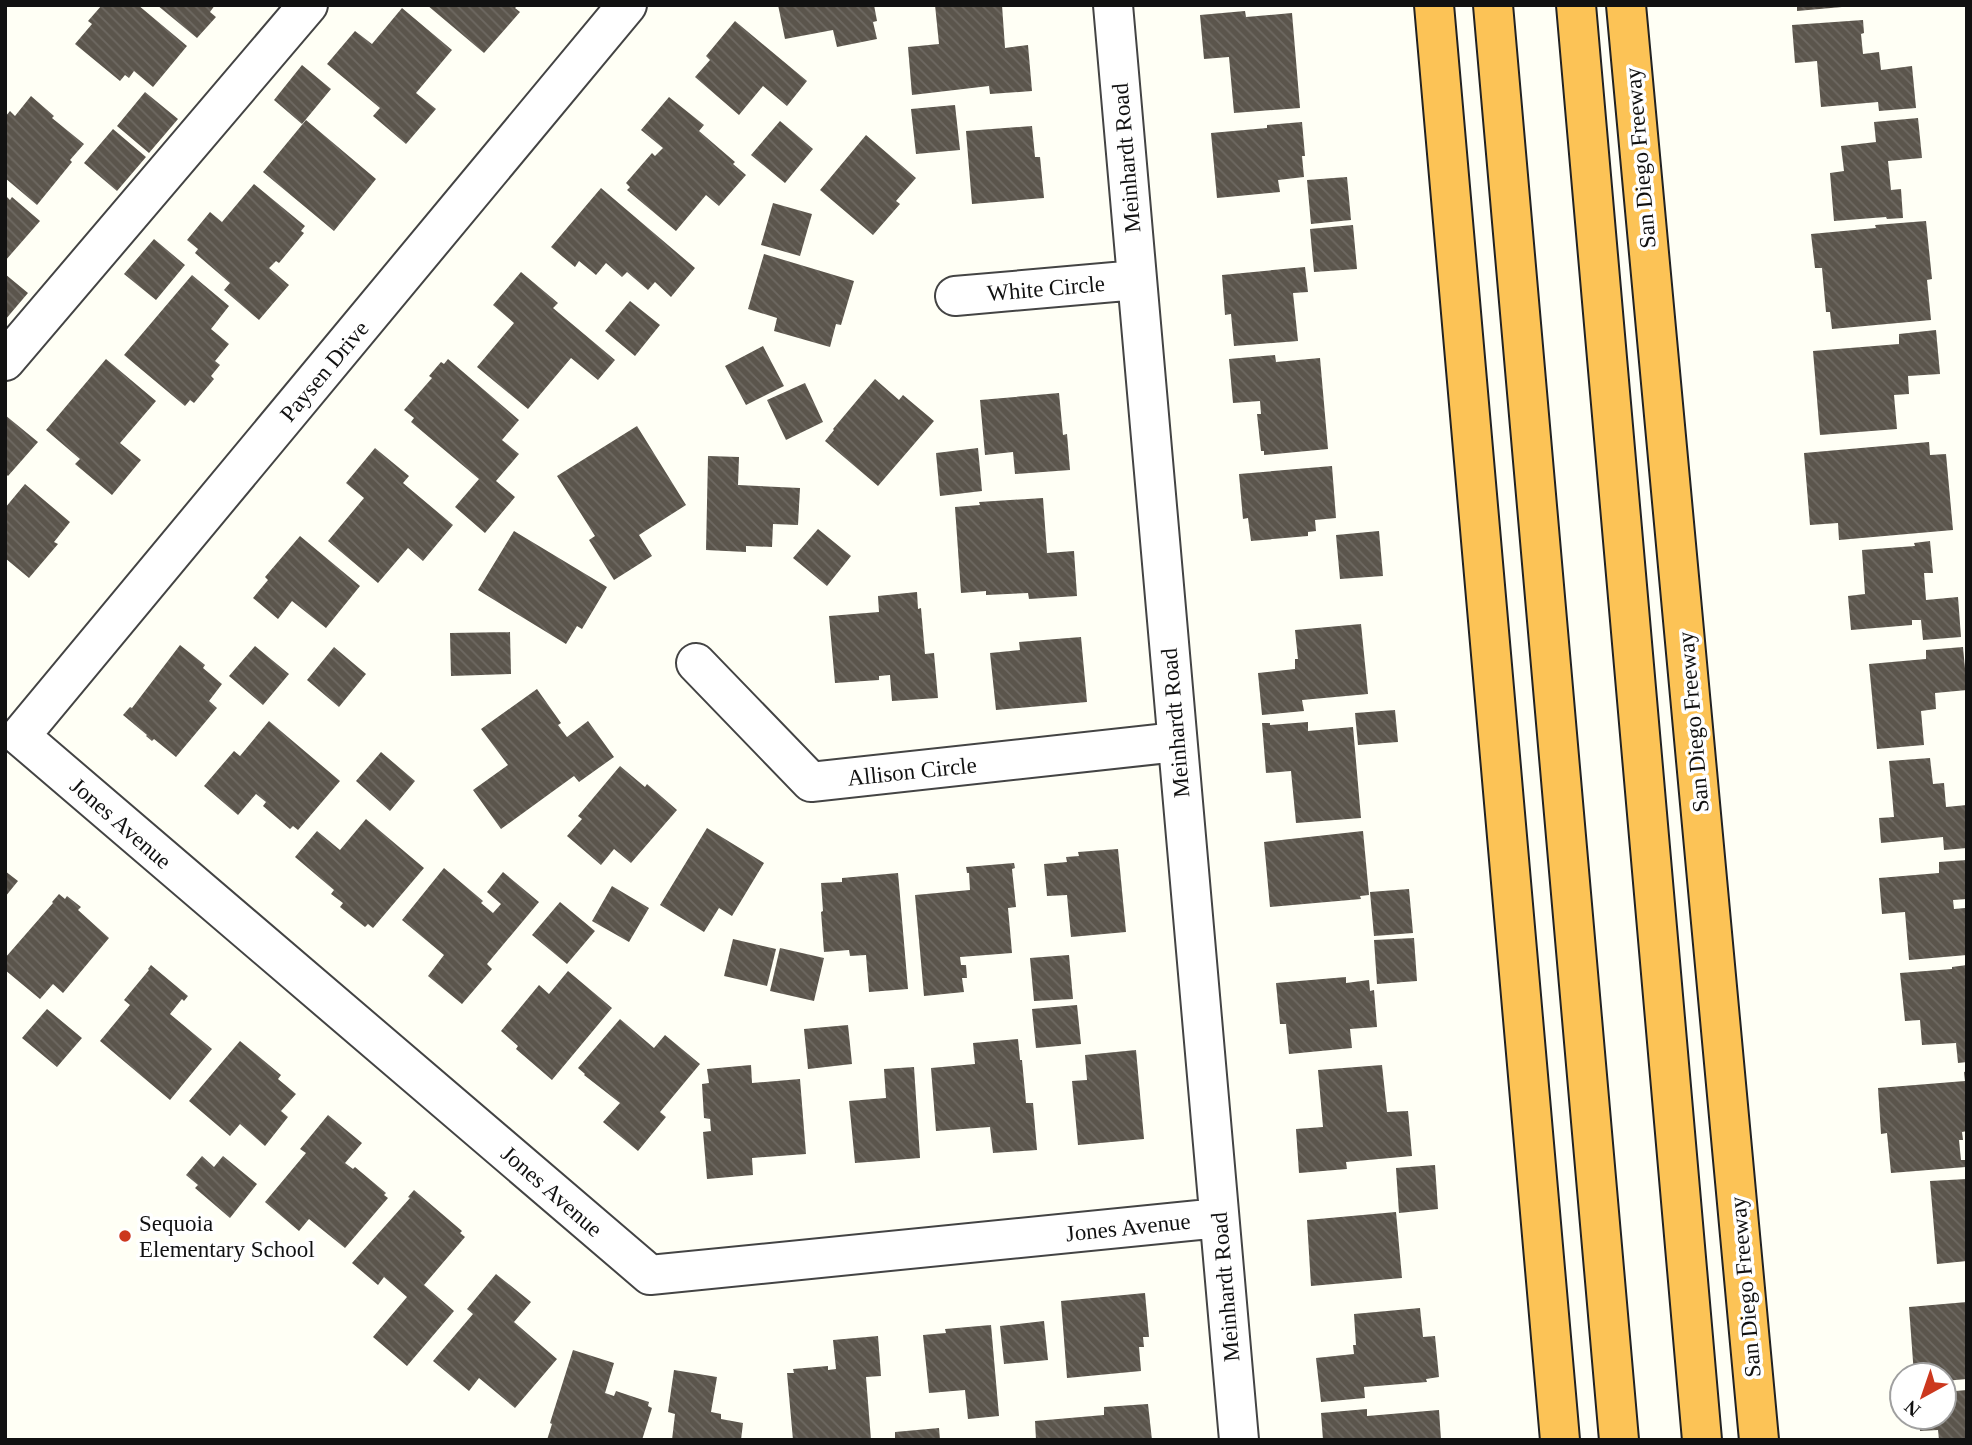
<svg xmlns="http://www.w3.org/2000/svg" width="1972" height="1445" font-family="'Times New Roman',serif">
	<defs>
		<pattern id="building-back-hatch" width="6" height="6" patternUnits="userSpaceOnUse" patternTransform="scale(1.75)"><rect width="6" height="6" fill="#5b554c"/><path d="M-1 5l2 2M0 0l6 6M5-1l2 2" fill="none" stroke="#6e6962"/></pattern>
	</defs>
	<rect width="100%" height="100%" fill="#fffff5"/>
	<path fill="url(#building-back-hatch)" d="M102,5H138L187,46L153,87L134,71L129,78L125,75L120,81L75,44L92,24L88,21Z
		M157,5H215L210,12L216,17L197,38Z
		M427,5H518L515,8L520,12L484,53Z
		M778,5H874L877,21L873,22L877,39L837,47L833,30L785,39Z
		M935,5H1002L1005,48L1028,45L1032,91L990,94L989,86L912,95L908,47L939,44Z
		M1797,5H1842V7L1797,11Z
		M402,8L452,50L416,93L436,109L406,144L373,116L380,108L327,64L355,31L372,44Z
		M1245,11L1246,17L1292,13L1300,108L1234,113L1229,57L1204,59L1200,15Z
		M1863,20L1864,33L1861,34L1863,54L1879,52L1881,70L1912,66L1916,108L1879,111L1878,102L1821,107L1817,61L1795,63L1792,25Z
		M735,21L807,81L787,106L763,86L739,115L695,77L710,60L706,56Z
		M302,65L331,89L302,124L274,100Z
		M145,92L178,119L149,153L117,126Z
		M31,96L54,116L52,118L84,144L70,160L72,162L37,205L5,178V117L10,111L15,116Z
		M669,97L704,125L699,131L735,162L733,164L746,175L719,206L706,195L676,231L627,190L630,187L626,183L652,153L655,156L663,148L641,130Z
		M955,105L960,150L916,154L911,109Z
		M1918,118L1922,158L1888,161L1891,190L1901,189L1903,218L1887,219L1886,217L1834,221L1830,173L1844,171L1841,146L1876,142L1874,122Z
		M306,120L376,179L334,231L263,172Z
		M780,121L813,149L785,183L751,155Z
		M1302,122L1305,156H1302L1304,177L1278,180L1280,192L1217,198L1211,133L1267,128V125Z
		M1032,126L1035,157H1040L1044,198L972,204L966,131Z
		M113,129L146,157L117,191L84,163Z
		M866,135L916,178L896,201L900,204L873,235L820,190Z
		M1347,177L1351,220L1311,224L1307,180Z
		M254,184L305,226L301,231L304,233L279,263L276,261L269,268L289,285L259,320L224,290L230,283L195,253L198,249L187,240L210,212L222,222Z
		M601,188L695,268L671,297L655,282L648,290L627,272L622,277L606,263L596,275L579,261L575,267L551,247Z
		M5,195L10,200L12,197L40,221L5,261Z
		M773,203L812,214L800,256L761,245Z
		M1926,221L1932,279L1927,280L1931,320L1832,329L1830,312H1826L1822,268H1815L1811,234L1876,228L1875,225Z
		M1353,225L1357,269L1314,272L1310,229Z
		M154,239L185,265L156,300L124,274Z
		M764,254L854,281L841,325L836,324L830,347L774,331L777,318L748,309Z
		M1305,267L1308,292L1293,293L1298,341L1234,346L1231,314L1225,315L1222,275Z
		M521,272L558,303L553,308L615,360L598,380L571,358L528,409L477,367L514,323L493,305Z
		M5,274L28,293L5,320Z
		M192,275L229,306L211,329L229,344L215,361L220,365L211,376L214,379L194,403L190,400L185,406L124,355Z
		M630,301L660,325L635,356L605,331Z
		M1936,330L1940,374L1908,376L1909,394L1894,395L1897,429L1820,435L1813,351L1899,344V334Z
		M763,346L784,386L746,405L725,366Z
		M1275,355L1276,362L1320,358L1328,449L1264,455V451H1261L1257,414H1261L1260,401L1233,403L1229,359Z
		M106,359L156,401L120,443L141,460L112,495L75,464L80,459L46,430Z
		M448,359L519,420L502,440L519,454L496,481L515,497L485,533L455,507L479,479L411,422L414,418L404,410L432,378L429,376L441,362L444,364Z
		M875,379L899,400L903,395L934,421L878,486L825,441L834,430L833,429Z
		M805,383L823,422L786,440L767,400Z
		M1059,393L1063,435L1067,434L1070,470L1015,474L1013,452L985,455L980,400Z
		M5,415L38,442L8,476L5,473Z
		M637,426L686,505L639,535L652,556L614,580L589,540L595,536L557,476Z
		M1929,442L1930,455L1946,454L1953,530L1839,540L1838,523L1810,525L1804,453Z
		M375,448L409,476L403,483L453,525L423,561L408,548L378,583L328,541L364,498L346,483Z
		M978,448L982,491L940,496L936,453Z
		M708,456L739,457L738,485L800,488L798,525L773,524L772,547L746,546V552L706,550Z
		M1332,466L1336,518L1315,520L1316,531L1308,532V536L1251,541L1248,518L1243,519L1239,474Z
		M25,484L70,522L54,542L58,544L29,578L5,558V508Z
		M1043,498L1047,553L1074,551L1077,596L1029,599L1028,593L986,595V591L961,593L955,507L980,505L979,502Z
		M818,529L851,556L827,586L793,558Z
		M514,531L607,587L582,629L577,626L566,644L478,590Z
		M1379,531L1383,576L1340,579L1336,535Z
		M300,536L360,586L326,628L292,601L278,619L253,598L268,580L265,577Z
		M1930,541L1933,573H1924L1926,600L1958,597L1961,637L1923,640L1921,620H1912V625L1851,630L1848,596L1865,594L1862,550L1915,546L1914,543Z
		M917,592L918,609L921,608L925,654L934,653L938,698L892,701L890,675L879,676V680L835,683L829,616L879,612L878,596Z
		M1361,624L1368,694L1302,700L1304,711L1262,715L1258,673L1295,669V659H1298L1295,630Z
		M510,632L511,674L451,676L450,633Z
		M1081,637L1087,702L996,710L990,653L1020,650L1019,642Z
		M180,645L205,665L203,668L222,684L209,701L217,708L176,757L154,739L152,741L146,736L147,735L123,715L130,707L132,708Z
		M255,646L289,674L263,705L229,676Z
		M334,647L366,674L339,707L307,680Z
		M1963,647L1967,690L1935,693L1936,709L1921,711L1924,745L1877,749L1869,664L1926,659V650Z
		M537,689L561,723L558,725L567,737L588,721L614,757L579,782L574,776L501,829L473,790L508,765L481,729Z
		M1395,710L1398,742L1358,745L1355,713Z
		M269,721L340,781L298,830L293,826L290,829L263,806L266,802L256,794L238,815L204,786L234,751L240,756Z
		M1308,722V731L1353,727L1361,818L1296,823L1291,771L1266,773L1262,723H1270V725Z
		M381,752L415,781L390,811L356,781Z
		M1930,758L1933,784L1944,783L1946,807L1967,805V848L1944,850L1943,837L1881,843L1879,818L1894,817L1889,761Z
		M620,766L645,787L647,784L677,810L631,863L614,849L601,865L567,836L582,819L578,816Z
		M366,819L424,868L373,928L368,924L365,927L340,907L343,903L331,894L334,890L295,857L317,831L340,850Z
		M707,828L764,863L732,916L719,908L704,932L660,905Z
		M1363,831L1369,895L1360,896L1361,899L1270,907L1264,842Z
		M1118,849L1126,932L1071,937L1067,895L1047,896L1044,864L1067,862L1066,857L1079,856L1078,852Z
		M1967,860V899L1953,900L1954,909L1965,908V914H1967V955L1909,960L1905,912L1882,914L1879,878L1939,873V862Z
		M1014,863L1015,868L1012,869L1016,907L1008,908L1012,953L960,957L961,965H966L967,978H962L964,992L924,996L915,895L970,890L969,873H967L966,867Z
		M444,868L483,901L481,903L493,913L501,904L487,892L503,872L539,902L487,964L492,969L462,1004L428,976L444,955L402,920Z
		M5,871L18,881L5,897Z
		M898,873L908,989L869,992L866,955L850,956L849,950L824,952L821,912L823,911L821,883L842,882V878Z
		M612,886L649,908L629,942L592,921Z
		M1409,889L1413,933L1374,936L1370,892Z
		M59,894L65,899L67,896L81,907L78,910L109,938L63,993L53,984L40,999L5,970V958L53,903L52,902Z
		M560,902L595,931L567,964L532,935Z
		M1414,938L1417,981L1377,984L1374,940Z
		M733,939L776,949L767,986L724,976Z
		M780,948L824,958L814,1001L770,991Z
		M1069,955L1073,999L1034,1001L1030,958Z
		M151,965L188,996L184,1001L182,999L170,1014L212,1049L170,1100L100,1041L130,1005L124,1000L149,970L148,969Z
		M1967,965V994H1965L1967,1062L1958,1063L1956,1043L1922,1045L1920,1020L1905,1021L1900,973L1952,969V967Z
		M568,971L612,1008L552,1080L516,1049L518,1046L501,1031L539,985L549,994Z
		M1346,977V983L1369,980L1370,991L1374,990L1377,1027L1350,1029L1352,1048L1289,1054L1286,1024H1280L1276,983Z
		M1077,1005L1081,1044L1036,1048L1032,1009Z
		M47,1009L82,1038L57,1067L22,1038Z
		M620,1019L654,1048L665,1035L700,1064L660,1112L666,1117L638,1151L603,1122L620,1103L584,1075L585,1074L578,1068Z
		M848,1025L852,1064L808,1069L804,1029Z
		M1018,1039L1020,1060H1022L1026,1103H1033L1037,1150L993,1153L990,1127L936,1131L931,1068L975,1064L973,1043Z
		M240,1041L281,1075L278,1079L296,1094L281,1111L288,1117L265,1146L240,1124L230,1136L189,1101Z
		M1136,1050L1144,1139L1078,1145L1072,1081L1087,1080L1085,1055Z
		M751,1065L752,1083L800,1079L806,1154L752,1158L753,1175L707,1179L703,1132L711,1131L710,1119L704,1118L702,1084L709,1083L707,1069Z
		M1382,1065L1387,1112L1408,1111L1412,1156L1346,1162L1347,1169L1299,1173L1296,1129L1323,1127L1318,1070Z
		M914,1067L920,1158L855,1163L849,1101L886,1098L884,1069Z
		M1967,1071V1131L1962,1132L1963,1140H1959L1961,1160H1965L1966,1167L1891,1173L1887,1133L1881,1134L1878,1088L1965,1081L1964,1072Z
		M328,1115L362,1143L345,1163L353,1169L355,1167L386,1193L384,1195L388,1198L345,1248L309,1219L299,1231L265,1202L306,1153L300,1149Z
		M202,1156L214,1167L223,1156L257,1184L230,1218L195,1188L198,1185L186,1175Z
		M1435,1165L1438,1209L1399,1213L1396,1168Z
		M1967,1179V1261L1937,1264L1930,1181Z
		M414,1190L462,1231L460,1233L465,1237L424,1285L454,1311L407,1366L373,1337L407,1297L384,1277L378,1285L352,1263L410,1198L408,1197Z
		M1396,1212L1402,1278L1311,1286L1307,1220Z
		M496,1274L531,1302L514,1322L557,1359L515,1408L479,1378L469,1391L433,1361L473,1314L467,1309Z
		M1145,1293L1149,1337H1143L1144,1347H1139L1141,1371L1067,1378L1061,1301Z
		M1967,1302V1379L1944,1381V1375H1914L1909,1307Z
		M1420,1308L1423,1337L1435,1336L1439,1377L1426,1379L1427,1382L1364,1387L1365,1398L1321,1402L1316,1358L1354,1354L1353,1345H1356L1354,1314Z
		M1044,1321L1048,1360L1004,1364L1000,1326Z
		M991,1325L999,1416L968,1419L965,1390L929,1393L923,1335L946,1333L945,1329Z
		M878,1336L881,1376L866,1377L871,1440H793L787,1373H794L793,1369L828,1366V1370L836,1369L833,1340Z
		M573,1350L614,1363L605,1393L614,1396L616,1391L649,1402L648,1406L652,1408L642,1440H547L552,1424L550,1423Z
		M674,1370L717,1377L711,1412L721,1414V1419L743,1423L741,1440H672L675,1414L668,1412Z
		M1967,1390V1440H1939L1938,1430L1920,1431L1919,1417H1944V1392Z
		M1148,1404L1152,1440H1036L1035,1421L1104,1415V1407Z
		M1367,1409V1416L1439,1410L1441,1440H1323L1321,1413Z
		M939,1428L940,1440H895V1432Z"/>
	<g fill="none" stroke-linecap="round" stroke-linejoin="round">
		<g stroke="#444" stroke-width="42">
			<path id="minor" d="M627,5L20,736L650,1275L1219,1218
				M1113,5L1239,1440
				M955,296L1137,280
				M5,361L308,5
				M696,663L811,782L1177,742"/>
		</g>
		<g stroke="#222" stroke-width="42">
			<path id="highway" d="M1434,5L1560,1440
				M1493,5L1619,1440
				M1576,5L1702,1440
				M1626,5L1759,1440"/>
		</g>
		<use href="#minor" stroke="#fff" stroke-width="38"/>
		<use href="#highway" stroke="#fcc356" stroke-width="38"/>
	</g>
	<circle fill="#cc381e" stroke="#fff" stroke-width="2.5" cx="125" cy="1236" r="7"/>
	<g text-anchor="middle" stroke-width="7" stroke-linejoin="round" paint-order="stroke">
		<g font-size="23" fill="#111" stroke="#fff">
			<text transform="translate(1126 158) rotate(-95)" y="8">Meinhardt Road</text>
			<text transform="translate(1640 158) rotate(-95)" y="8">San Diego Freeway</text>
			<text transform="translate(1046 288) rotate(-5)" y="8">White Circle</text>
			<text transform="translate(324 371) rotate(-50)" y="8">Paysen Drive</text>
			<text transform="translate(1693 722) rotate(-95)" y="8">San Diego Freeway</text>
			<text transform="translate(1175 723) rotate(-95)" y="8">Meinhardt Road</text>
			<text transform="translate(912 771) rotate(-6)" y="8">Allison Circle</text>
			<text transform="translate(121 823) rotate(41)" y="8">Jones Avenue</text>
			<text transform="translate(552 1191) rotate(41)" y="8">Jones Avenue</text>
			<text transform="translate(1128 1227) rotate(-6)" y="8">Jones Avenue</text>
			<text transform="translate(1225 1287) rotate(-95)" y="8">Meinhardt Road</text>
			<text transform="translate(1745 1287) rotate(-95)" y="8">San Diego Freeway</text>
		</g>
		<g font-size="23" fill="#111" stroke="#fff" text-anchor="start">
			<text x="139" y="1231">Sequoia<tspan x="139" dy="26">Elementary School</tspan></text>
		</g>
	</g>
	<rect width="1972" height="1445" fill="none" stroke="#111111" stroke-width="14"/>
	<g transform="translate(1923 1396) rotate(220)"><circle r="33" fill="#ffffff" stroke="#a0a0a0" stroke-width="2"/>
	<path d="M0-5L12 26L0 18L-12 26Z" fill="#cc381e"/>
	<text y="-10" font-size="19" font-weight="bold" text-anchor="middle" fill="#111111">N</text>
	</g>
</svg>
